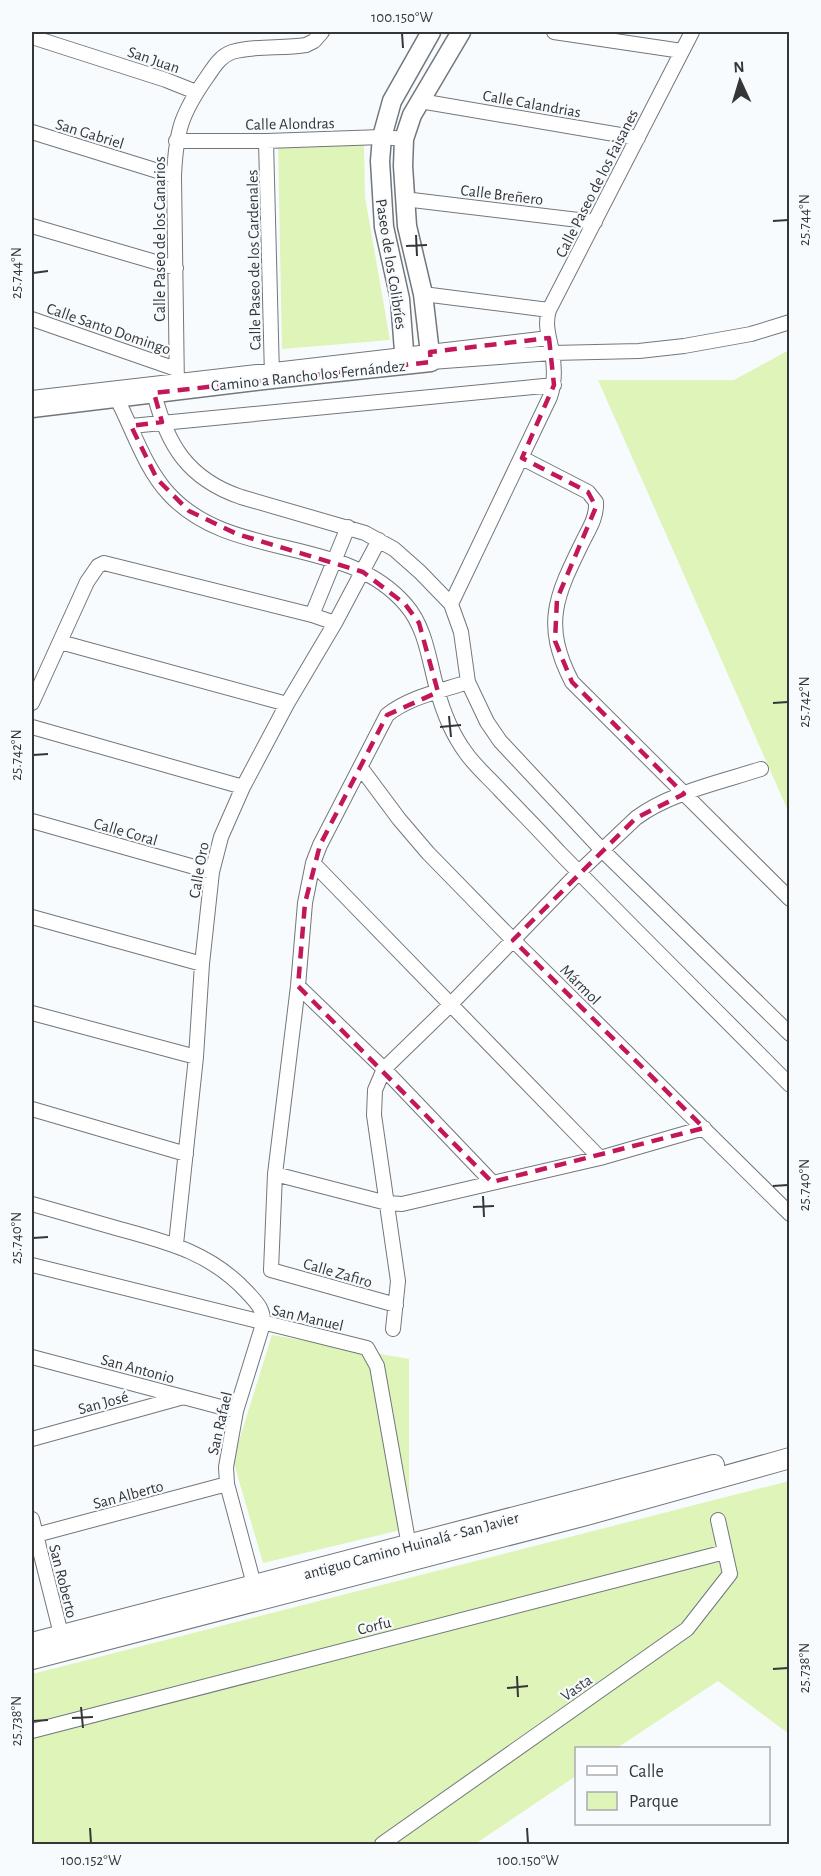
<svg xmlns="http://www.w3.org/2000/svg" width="821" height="1876" font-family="'Alegreya Sans',sans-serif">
	<rect width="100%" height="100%" fill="#f8fbfe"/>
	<path fill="#def4b8" d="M278,143H364L365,197L390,340L282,349Z
		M789,350V813L598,380H734Z
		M272,1335L409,1359V1528L263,1563L233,1460Z
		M789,1481V1734L718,1681L617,1748H576V1776L475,1844H32V1674Z"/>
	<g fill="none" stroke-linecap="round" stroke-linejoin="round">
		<g stroke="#72777c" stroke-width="16">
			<path id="minor" d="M554,32L682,51
				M32,37L166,80L196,92
				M420,101L638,138
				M32,132L174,176
				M176,141H266L382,137L404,139
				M266,141L272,376
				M404,199L595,222
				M32,226L176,268
				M423,294L549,310
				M32,319L176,369
				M431,362L552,353L639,351L684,346L751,334L790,322
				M177,388L174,176C176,131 181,114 207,77C214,67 220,56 232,52C254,45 283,49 306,45L314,41L322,32
				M154,393C167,445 188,479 241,497L365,533L394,549L420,572L451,604L461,632L468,682L487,722L500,741L601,849L790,1034
				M116,397C133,429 144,467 169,494C231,562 346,534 406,605C426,628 429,661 437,689C443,712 452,734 466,753C476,767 489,778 500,790C520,811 540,831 559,852C635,930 713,1007 790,1085
				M32,398L549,338
				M131,426L554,385
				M522,458L588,492L596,502C597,517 589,529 583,541C556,596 542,624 572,682L790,899
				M451,604L550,397C555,382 555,369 552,353C550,338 544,326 549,310L692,32
				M312,615L348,527
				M60,642L287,704
				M32,703L87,582L98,566L104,563L312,615L335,623
				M32,727L243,787
				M361,768L399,819L428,853L513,940L790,1214
				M32,821L212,872
				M313,863L600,1158
				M32,917L202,964
				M298,986L384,1069L492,1182
				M32,1013L196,1057
				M32,1109L186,1154
				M275,1174L387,1203L402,1204L600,1158L704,1128
				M32,1204C60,1212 88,1220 116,1228C167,1242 210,1252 247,1292C257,1303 264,1309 263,1324L236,1411L226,1467L227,1484L256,1592
				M176,1244L196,1057L202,964L212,872L221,837L243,787L287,704L335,623L379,540
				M32,1265L367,1348L377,1366L410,1552
				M396,1305L271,1270L275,1174L298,986L305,903L313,863L320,845L387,715C409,697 441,691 468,682
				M393,1329L398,1281L374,1115L375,1090L384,1069L450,1005L579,872L636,818C669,793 721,782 761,769
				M32,1357L236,1411
				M32,1439L180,1398
				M32,1519L63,1642
				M36,1535L227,1484
				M32,1731L725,1552
				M382,1844L687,1629L730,1574L718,1520"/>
		</g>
		<g stroke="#72777c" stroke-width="21">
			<path id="tertiary" d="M405,364L400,299L384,227L380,161L382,137L392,101L431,32
				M32,408L272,379L431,362L423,294L407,226L403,166L404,139L412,115L461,32"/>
		</g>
		<g stroke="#72777c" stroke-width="22">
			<path id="secondary" d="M32,1643L714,1465
				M32,1659L586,1515L790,1458"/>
		</g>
		<use href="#minor" stroke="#fff" stroke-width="14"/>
		<use href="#tertiary" stroke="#fff" stroke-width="18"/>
		<use href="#secondary" stroke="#fff" stroke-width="20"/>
	</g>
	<path fill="none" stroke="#c2185b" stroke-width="4.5" stroke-dasharray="12 8" stroke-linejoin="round" d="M549,338L554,385L522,458L588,492L596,507L557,599L555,641L572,682L684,794L636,818L513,940L704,1128L492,1182L298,986L305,903L320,845L387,715L438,692L419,623L405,604L363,572L237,534L189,511L157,479L131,426L162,422L154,393L431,362L430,352Z"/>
	<path fill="none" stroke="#343638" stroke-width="2" d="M402,33L403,48M773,221L788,220M416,235L417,256M406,246L427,245M33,273L48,271M773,703L788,702M449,716L451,737M440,727L461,725M33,755L48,754M773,1186L788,1185M483,1196L484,1217M473,1207L494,1206M33,1238L48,1237M773,1669L788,1668M517,1676L518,1697M507,1688L528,1686M81,1707L83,1728M72,1718L93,1717M33,1721L48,1720M90,1828L91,1843M527,1828L528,1843"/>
	<g text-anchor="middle" stroke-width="4.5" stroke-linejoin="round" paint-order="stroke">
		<g font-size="16" fill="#343638" stroke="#f8fbfe">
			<text transform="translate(154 59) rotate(19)" y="6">San Juan</text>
			<text transform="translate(532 103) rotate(10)" y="6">Calle Calandrias</text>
			<text transform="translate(290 123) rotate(-1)" y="6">Calle Alondras</text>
			<text transform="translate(90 133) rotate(17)" y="6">San Gabriel</text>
			<text transform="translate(596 183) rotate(-63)" y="6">Calle Paseo de los Faisanes</text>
			<text transform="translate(502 194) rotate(7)" y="6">Calle Breñero</text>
			<text transform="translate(159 239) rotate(-90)" y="6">Calle Paseo de los Canarios</text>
			<text transform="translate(253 260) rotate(-91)" y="6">Calle Paseo de los Cardenales</text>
			<text transform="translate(392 264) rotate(81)" y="6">Paseo de los Colibríes</text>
			<text transform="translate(109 328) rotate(19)" y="6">Calle Santo Domingo</text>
			<text transform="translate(308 375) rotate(-6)" y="6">Camino a Rancho los Fernández</text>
			<text transform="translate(126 831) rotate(16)" y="6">Calle Coral</text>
			<text transform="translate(198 870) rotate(-80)" y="6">Calle Oro</text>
			<text transform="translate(581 984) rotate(45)" y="6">Mármol</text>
			<text transform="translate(338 1272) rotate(16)" y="6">Calle Zafiro</text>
			<text transform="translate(308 1317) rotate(13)" y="6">San Manuel</text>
			<text transform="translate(138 1368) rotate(15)" y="6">San Antonio</text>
			<text transform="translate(103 1402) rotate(-15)" y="6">San José</text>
			<text transform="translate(219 1423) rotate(-77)" y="6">San Rafael</text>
			<text transform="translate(128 1494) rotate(-15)" y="6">San Alberto</text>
			<text transform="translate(411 1545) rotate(-15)" y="6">antiguo Camino Huinalá - San Javier</text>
			<text transform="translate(64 1581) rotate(76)" y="6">San Roberto</text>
			<text transform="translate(374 1625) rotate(-14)" y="6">Corfu</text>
			<text transform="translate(576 1687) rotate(-35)" y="6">Vasta</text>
		</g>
	</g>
	<rect width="821" height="1876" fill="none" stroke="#f8fbfe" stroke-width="66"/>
	<rect x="575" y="1747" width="195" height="78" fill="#f8fbfe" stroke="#aaacaf" stroke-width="1.5"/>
	<rect x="587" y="1766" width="30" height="9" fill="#ffffff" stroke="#aaacaf" stroke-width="1.5"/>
	<text x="629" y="1777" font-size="18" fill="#343638">Calle</text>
	<rect x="587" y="1792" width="30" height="18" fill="#def4b8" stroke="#aaacaf" stroke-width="1.5"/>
	<text x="629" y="1807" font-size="18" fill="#343638">Parque</text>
	<g transform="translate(740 81) rotate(356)" stroke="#f8fbfe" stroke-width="4.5" paint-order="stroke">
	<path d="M0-4.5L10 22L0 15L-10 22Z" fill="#343638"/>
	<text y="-9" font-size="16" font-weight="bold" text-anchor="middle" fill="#343638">N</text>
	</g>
	<rect x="33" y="33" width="755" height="1810" fill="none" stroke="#343638" stroke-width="2"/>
	<g font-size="15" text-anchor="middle" fill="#343638">
		<text x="402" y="22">100.150°W</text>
		<text transform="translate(804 220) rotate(-90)" y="5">25.744°N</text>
		<text transform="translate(16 273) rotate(-90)" y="5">25.744°N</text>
		<text transform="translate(804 702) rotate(-90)" y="5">25.742°N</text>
		<text transform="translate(16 755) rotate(-90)" y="5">25.742°N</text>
		<text transform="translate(804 1185) rotate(-90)" y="5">25.740°N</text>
		<text transform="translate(16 1238) rotate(-90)" y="5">25.740°N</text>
		<text transform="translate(804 1668) rotate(-90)" y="5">25.738°N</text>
		<text transform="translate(16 1721) rotate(-90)" y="5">25.738°N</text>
		<text x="91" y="1865">100.152°W</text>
		<text x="528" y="1865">100.150°W</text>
	</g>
</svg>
